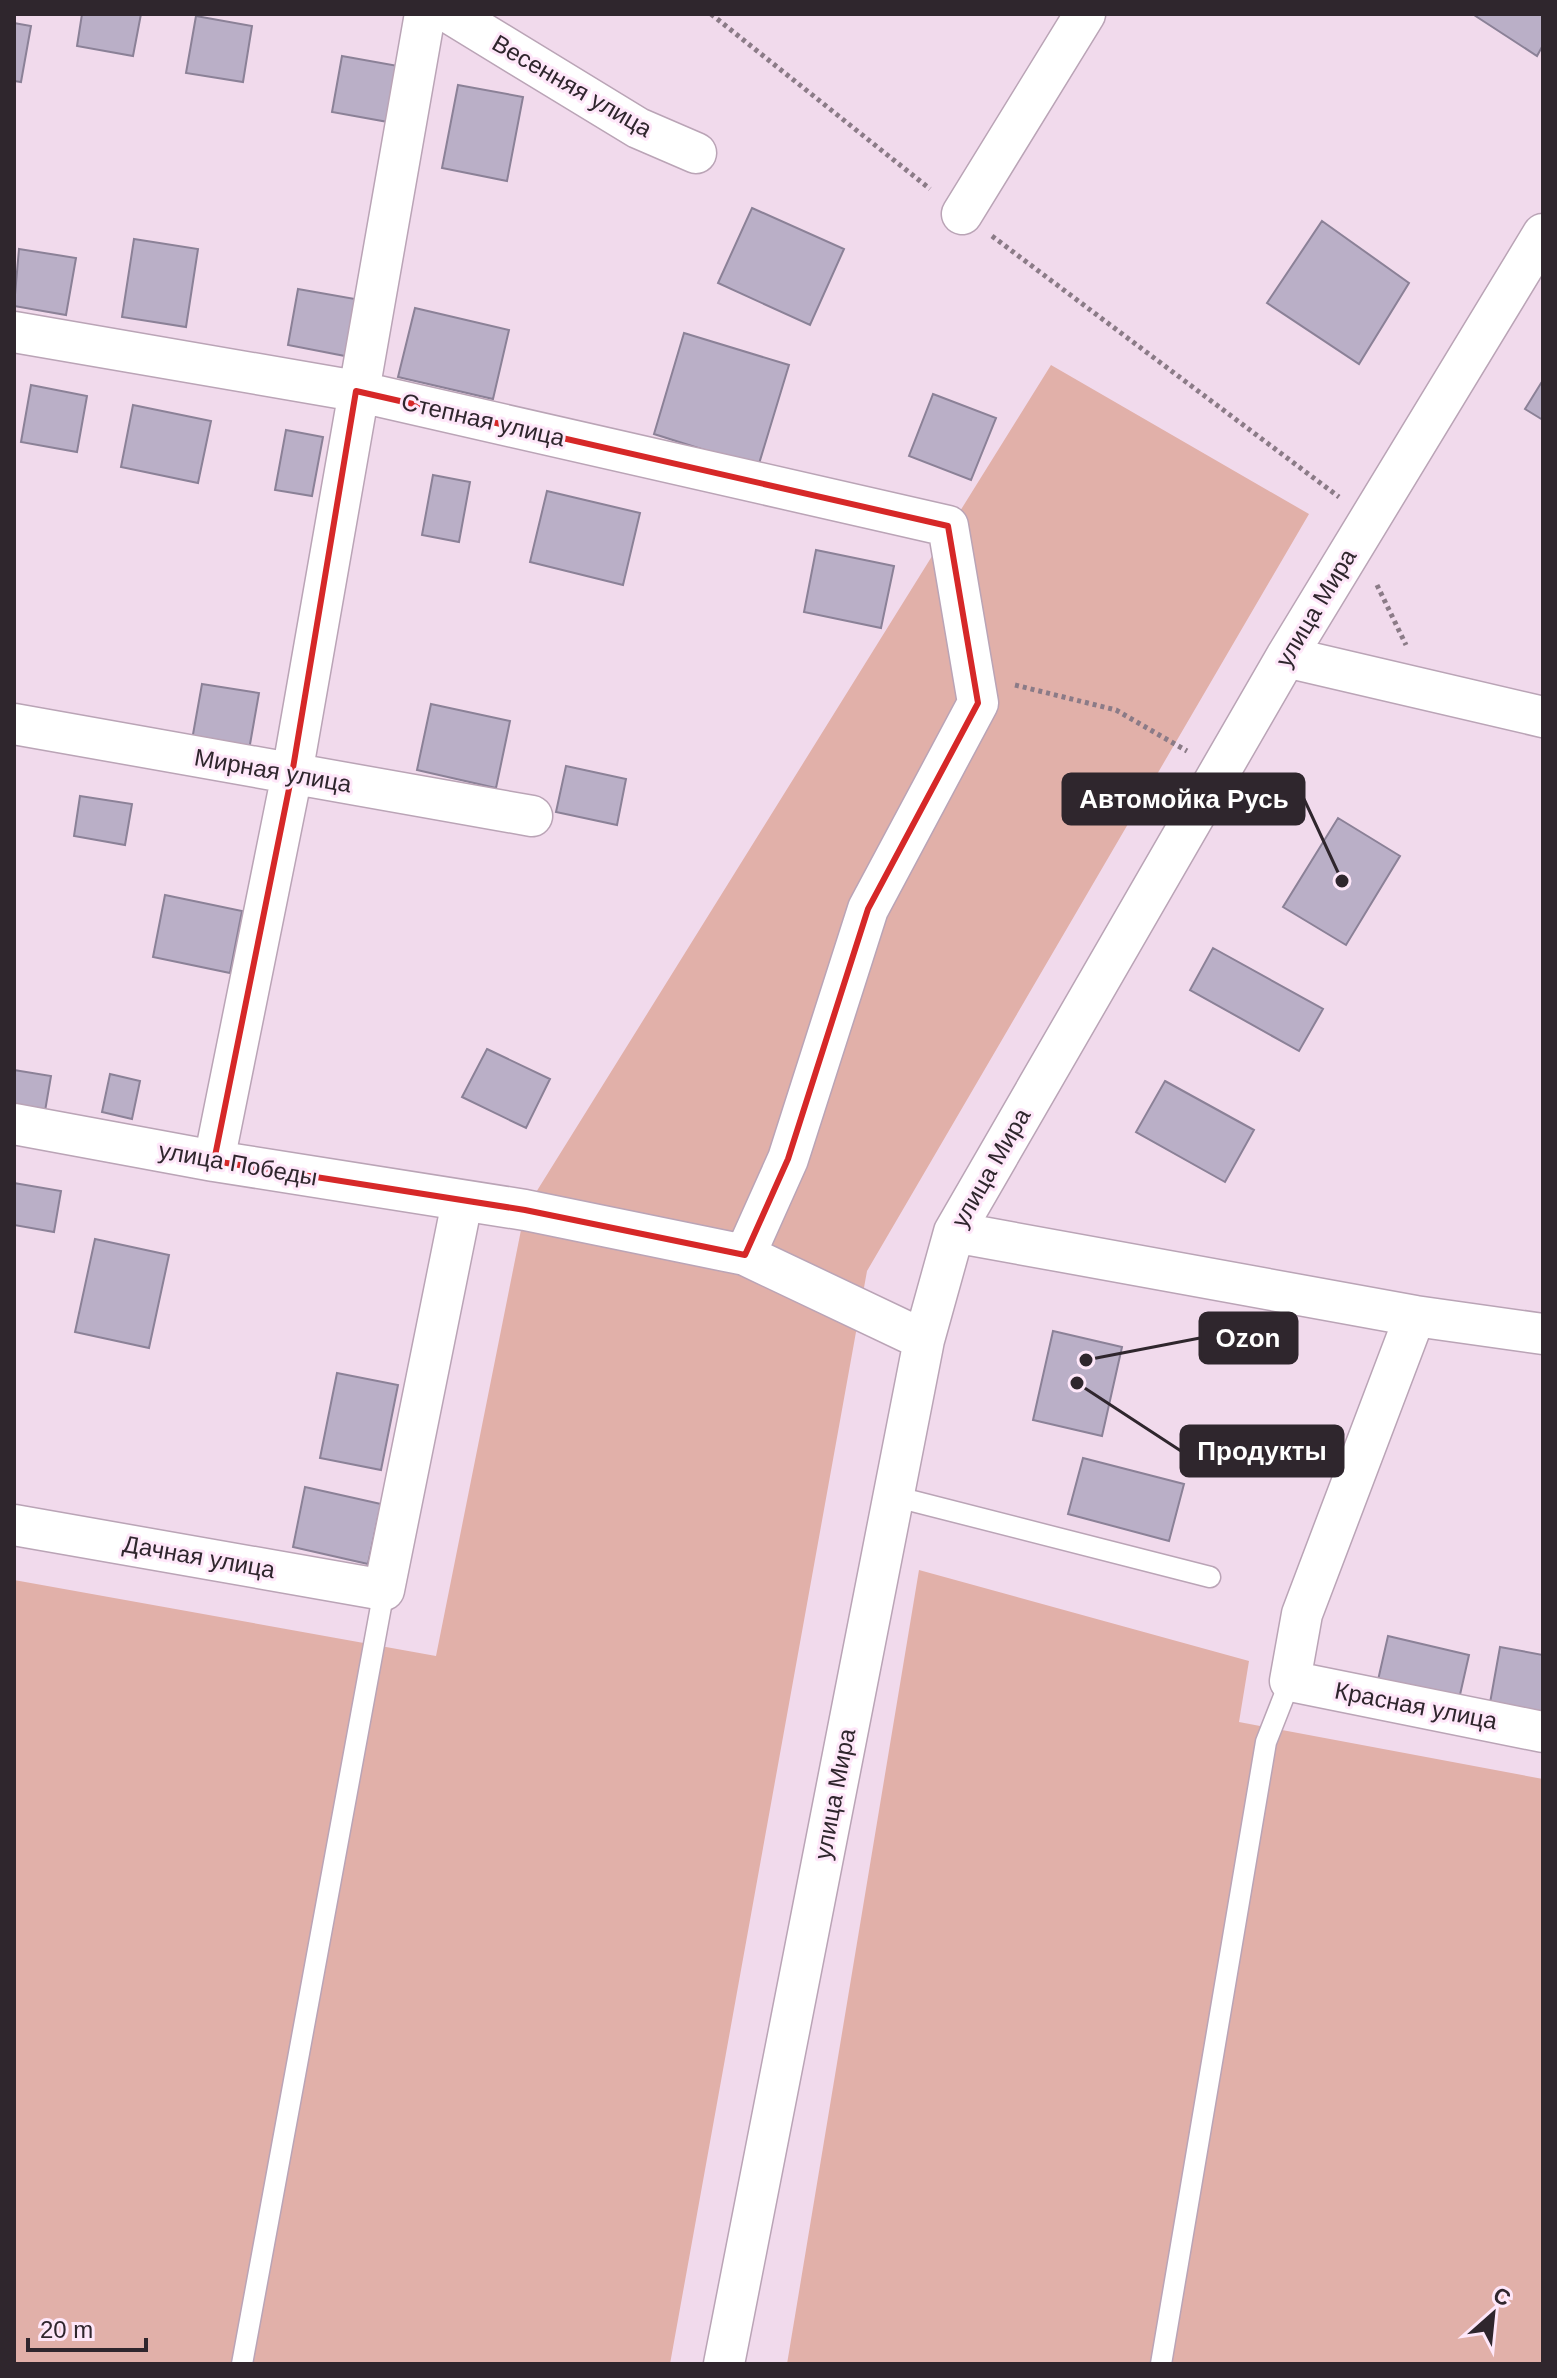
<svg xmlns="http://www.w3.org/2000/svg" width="1557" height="2378" font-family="Arial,sans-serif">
	<rect width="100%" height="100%" fill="#f1daec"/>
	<path fill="#e1b0a9" d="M1051,365L1309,514L867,1271L670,2364H14V1580L436,1656L525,1210Z
		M919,1570L1249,1661L1239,1722L1543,1779V2364H787Z"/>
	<path fill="#baafc7" stroke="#8b8197" stroke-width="2" d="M82,14H141L133,56L77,46Z
		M1543,14V45L1537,56L1474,15Z
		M196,16L252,26L243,82L186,73Z
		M14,23L31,26L21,82L14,81Z
		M342,56L398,66L388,122L332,112Z
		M458,85L523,97L507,181L442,168Z
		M752,208L844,249L810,325L718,283Z
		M1322,221L1409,283L1359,364L1267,303Z
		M134,239L198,249L186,327L122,317Z
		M19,249L76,258L66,315L14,306Z
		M298,289L355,299L345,356L288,345Z
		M415,308L509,330L493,399L398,377Z
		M684,333L789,365L758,467L654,434Z
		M1543,380V420L1525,409Z
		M31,385L87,396L77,452L21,442Z
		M933,394L996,418L971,480L909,456Z
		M133,405L211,421L198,483L121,467Z
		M286,430L323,437L312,496L275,490Z
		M433,475L470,482L459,542L422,535Z
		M547,491L640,513L623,585L530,562Z
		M816,550L894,566L881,628L804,612Z
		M202,684L259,693L249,750L192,740Z
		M431,704L510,721L496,788L417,770Z
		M566,766L626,779L617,825L556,812Z
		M80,796L132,804L125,845L74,836Z
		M1338,818L1400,856L1346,945L1283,907Z
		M165,895L242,911L230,973L153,957Z
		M1213,948L1323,1009L1299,1051L1190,990Z
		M487,1049L550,1079L526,1128L462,1097Z
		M14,1070L51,1076L44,1117L14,1111Z
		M110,1074L140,1081L132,1119L102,1112Z
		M1165,1081L1254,1130L1225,1182L1136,1132Z
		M14,1183L61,1191L54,1232L14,1225Z
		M95,1239L169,1255L149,1348L75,1332Z
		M1053,1331L1122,1347L1102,1436L1033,1420Z
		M337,1373L398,1385L381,1470L320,1458Z
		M1083,1458L1184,1484L1169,1541L1068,1514Z
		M305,1487L381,1504L368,1564L293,1547Z
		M1388,1636L1469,1655L1457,1708L1376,1689Z
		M1500,1647L1543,1655V1713L1490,1703Z"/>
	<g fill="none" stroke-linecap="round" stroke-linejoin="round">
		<g stroke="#baa4b6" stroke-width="23">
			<path id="service" d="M893,1496L1210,1577
				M242,2364L384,1590
				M1161,2364L1266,1742L1290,1681"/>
		</g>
		<g stroke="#baa4b6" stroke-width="43">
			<path id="minor" d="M451,14L638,128L696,153
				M962,214L1085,14
				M14,332L356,391L948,526L978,703L868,909L788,1159L745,1255
				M1286,657L1543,717
				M14,724L532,816
				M14,1124L214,1161L525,1210L745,1255L924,1340
				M214,1161L292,774L425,14
				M954,1232L1415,1316L1543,1334
				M1415,1316L1302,1614L1290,1681L1543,1732
				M14,1525L384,1590L462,1202
				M724,2364L924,1340L954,1232L1286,657L1543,234"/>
		</g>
		<path stroke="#8b7b87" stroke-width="5" stroke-dasharray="4 4" stroke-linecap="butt" d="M711,14L930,189
			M992,236L1339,497
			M1377,585L1406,645
			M1015,685L1116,710L1187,751"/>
		<use href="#service" stroke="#fff" stroke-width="20"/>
		<use href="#minor" stroke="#fff" stroke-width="40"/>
	</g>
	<path fill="none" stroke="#d62828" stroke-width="6" stroke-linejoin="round" d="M356,391L948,526L978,703L868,909L788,1159L745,1255L525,1210L214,1161L292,774Z"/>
	<g text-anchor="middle" stroke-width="6" stroke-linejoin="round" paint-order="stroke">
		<g font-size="24" fill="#2f262d" stroke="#fee7f9">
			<text transform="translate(572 86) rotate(30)" y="8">Весенняя улица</text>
			<text transform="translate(483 420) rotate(13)" y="8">Степная улица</text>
			<text transform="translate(1316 608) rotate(-59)" y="8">улица Мира</text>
			<text transform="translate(273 771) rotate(10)" y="8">Мирная улица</text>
			<text transform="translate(238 1164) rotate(10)" y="8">улица Победы</text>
			<text transform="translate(991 1168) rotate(-60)" y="8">улица Мира</text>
			<text transform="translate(199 1557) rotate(10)" y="8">Дачная улица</text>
			<text transform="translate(1416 1706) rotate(11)" y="8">Красная улица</text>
			<text transform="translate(835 1794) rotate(-79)" y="8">улица Мира</text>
		</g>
	</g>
	<path fill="none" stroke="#2f262d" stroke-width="3" d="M1342 881L1304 799M1086 1360L1200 1338M1077 1383L1181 1451"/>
	<g fill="#2f262d" stroke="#fee7f9" stroke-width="3">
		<circle cx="1342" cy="881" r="8"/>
		<circle cx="1086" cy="1360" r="8"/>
		<circle cx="1077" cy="1383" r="8"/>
	</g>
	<g fill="#2f262d" stroke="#2f262d" stroke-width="3">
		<rect x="1063" y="774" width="241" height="50" rx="8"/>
		<rect x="1200" y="1313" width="97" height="50" rx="8"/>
		<rect x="1181" y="1426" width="162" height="50" rx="8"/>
	</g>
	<g font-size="26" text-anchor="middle" font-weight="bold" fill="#fff">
		<text x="1184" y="808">Автомойка Русь</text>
		<text x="1248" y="1347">Ozon</text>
		<text x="1262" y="1460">Продукты</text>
	</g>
	<rect width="1557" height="2378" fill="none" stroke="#2f262d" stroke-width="32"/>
	<g transform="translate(1493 2314) rotate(27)" stroke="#fee7f9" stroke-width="6" paint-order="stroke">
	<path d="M0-6L14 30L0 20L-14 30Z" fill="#2f262d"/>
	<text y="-12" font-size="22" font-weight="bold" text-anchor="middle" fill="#2f262d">С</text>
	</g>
	<path d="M28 2338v12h118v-12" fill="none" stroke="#2f262d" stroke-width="4"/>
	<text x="40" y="2338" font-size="24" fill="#2f262d" stroke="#fee7f9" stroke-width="6" paint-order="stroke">20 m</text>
</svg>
